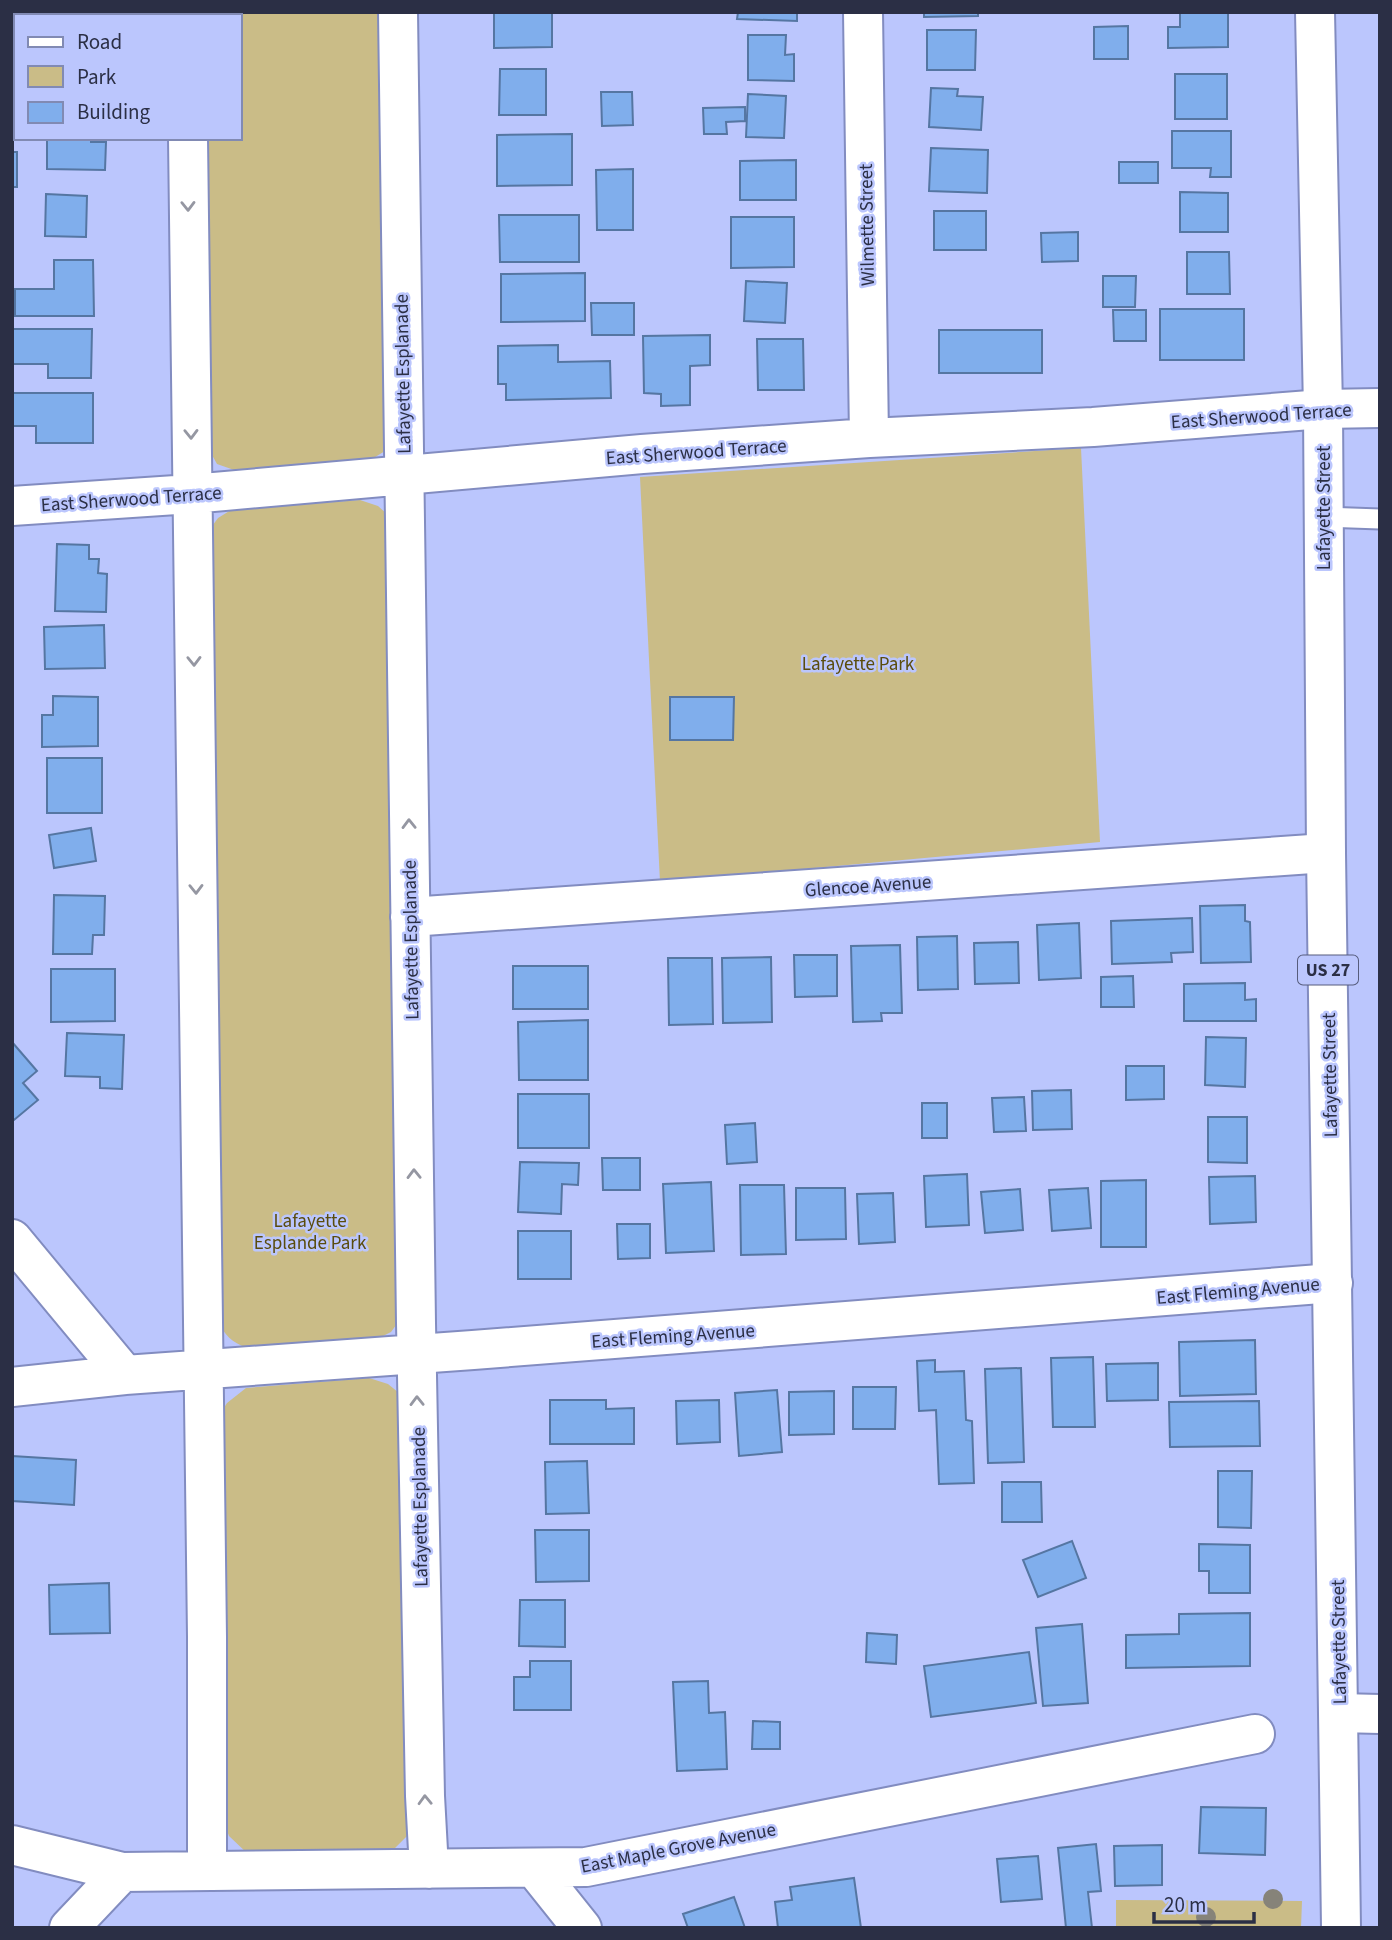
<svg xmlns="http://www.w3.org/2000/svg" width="1392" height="1940" font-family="'Source Sans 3',sans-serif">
	<rect width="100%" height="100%" fill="#bbc6fd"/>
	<path fill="#cabc87" d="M199,12H385V451L367,462L237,471L217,464L207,446L200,138H240V16H199Z
		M1081,448L1100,842L660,882L640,477Z
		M360,500L378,506L388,515L402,1317L391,1332L375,1340L251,1349C237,1345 227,1339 220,1325L210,529L218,518L231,510Z
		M369,1378L388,1384L404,1397L409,1834L395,1848L388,1853L248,1854L229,1836L221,1815L222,1411L227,1403L246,1388Z
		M1116,1900L1302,1901L1301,1928H1116Z"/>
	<path fill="#80aeec" stroke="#5576a2" stroke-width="2" d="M24,12H84V16H24Z
		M494,12H552V47L494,48Z
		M738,12H797V21L737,19Z
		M924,12H978V16L924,17Z
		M1180,12H1228V47L1168,48V27H1180Z
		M1128,26V59H1094V27Z
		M927,30H976L975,70H927Z
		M748,35H786L785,55L794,54V81L748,80Z
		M500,69H546V115H499Z
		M1175,74H1227V119H1175Z
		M931,88L958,89L957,96L983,97L981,130L929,127Z
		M601,92H632L633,125L602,126Z
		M748,94L786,96L784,138L746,137Z
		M745,107V121L726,122L727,134H704L703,108Z
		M1172,131H1231V177H1210L1211,168H1172Z
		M572,134V185L497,186V135Z
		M38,138H91V142H106L105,170L47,169V140Z
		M931,148L988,150L987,193L929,191Z
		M12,152H17V187H12Z
		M796,160V200H740V161Z
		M1119,162H1158V183H1119Z
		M633,169V230H597L596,170Z
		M1180,192L1228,193V232H1180Z
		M46,194L87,196L86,237L45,236Z
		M934,211H986V250H934Z
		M499,215H579V262H500Z
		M731,217H794V267L731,268Z
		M1078,232V261L1042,262L1041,233Z
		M1187,252H1229L1230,294H1187Z
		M54,260H93L94,316H15V289H54Z
		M585,273V321L501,322V274Z
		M1103,276H1136L1135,307H1103Z
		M746,281L787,283L785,323L744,321Z
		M591,303H634V335H592Z
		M1160,309H1244V360H1160Z
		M1113,310H1146V341H1114Z
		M12,329H92L91,378H48V364H12Z
		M939,330H1042V373H939Z
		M710,335V365L690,366V405L661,406V394L644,393L643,336Z
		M757,339H803L804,390H758Z
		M558,345V362L610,361L611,398L506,400V384H498V346Z
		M12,393H93V443H36V426H12Z
		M57,544L89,545V559H99L98,573L107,574L106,612L55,611Z
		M104,625L105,668L45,669L44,627Z
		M53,696L98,697V746L42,747V715H53Z
		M670,697H734L733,740H670Z
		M47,758H102V813H47Z
		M91,828L96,861L54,868L49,835Z
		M54,895L105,896L104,935H93L92,954H53Z
		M1245,905V921L1250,922L1251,962L1201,963L1200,906Z
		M1192,918L1193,952L1171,953L1172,962L1112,964L1111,921Z
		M1079,923L1081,978L1039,980L1037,925Z
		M957,936L958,989L918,990L917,937Z
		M1018,942L1019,983L975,984L974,943Z
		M900,945L902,1013H881L882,1021L853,1022L851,946Z
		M794,955H837V996L795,997Z
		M771,957L772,1022L723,1023L722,958Z
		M668,958H712L713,1024L669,1025Z
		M513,966H588V1009H513Z
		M51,969H115V1021L51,1022Z
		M1133,976L1134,1007H1101V977Z
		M1245,983V1000L1256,999V1021H1184V984Z
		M588,1020V1080H519L518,1022Z
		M67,1033L124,1035L122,1089L100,1088V1077L65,1076Z
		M1206,1037L1246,1038L1245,1087L1205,1085Z
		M12,1042L37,1071L23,1083L38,1100L14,1120L12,1118Z
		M1126,1066H1164V1099L1126,1100Z
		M1071,1090L1072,1129L1033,1130L1032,1091Z
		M518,1094H589V1148H518Z
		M1024,1097L1026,1131L994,1132L992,1098Z
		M922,1103H947V1138H922Z
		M1208,1117H1247V1163L1208,1162Z
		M755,1123L757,1162L727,1164L725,1125Z
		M602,1158H640V1190H603Z
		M520,1162L579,1163L578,1185L562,1184L561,1214L518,1212Z
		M967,1174L969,1225L926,1227L924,1176Z
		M1255,1176L1256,1222L1210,1224L1209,1177Z
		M1146,1180V1247H1101V1181Z
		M711,1182L714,1251L666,1253L663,1184Z
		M740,1185H784L786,1254L741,1255Z
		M796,1188H845L846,1239L796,1240Z
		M1088,1188L1091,1228L1052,1231L1049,1190Z
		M1020,1189L1023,1230L985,1233L981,1192Z
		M893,1193L895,1242L859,1244L857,1194Z
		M617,1224H650V1258L618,1259Z
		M518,1231H571V1279H518Z
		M1255,1340L1256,1394L1180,1396L1179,1342Z
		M1093,1357L1095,1427H1053L1051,1358Z
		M935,1360V1372L964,1371L966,1420L972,1421L974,1483L939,1484L936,1410L919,1411L917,1361Z
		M1158,1363V1400L1107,1401L1106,1364Z
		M1021,1368L1024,1462L988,1463L985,1369Z
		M853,1387H896L895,1429H853Z
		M777,1390L782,1452L739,1456L735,1393Z
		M834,1391V1434L789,1435V1392Z
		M550,1400H606V1409L634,1408V1444H550Z
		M719,1400L720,1442L677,1444L676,1401Z
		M1259,1401L1260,1446L1170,1447L1169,1402Z
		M12,1456L76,1460L74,1505L12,1501Z
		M587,1461L589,1513L546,1514L545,1462Z
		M1218,1471H1252L1251,1528L1218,1527Z
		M1002,1482H1041L1042,1522H1002Z
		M535,1530H589V1581L536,1582Z
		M1072,1541L1086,1578L1038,1597L1023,1560Z
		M1199,1544L1250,1545V1593H1209V1571H1199Z
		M109,1583L110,1633L50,1634L49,1585Z
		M520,1600H565V1647L519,1646Z
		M1250,1613V1666L1126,1668V1635L1179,1634V1614Z
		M1082,1624L1088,1703L1043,1706L1036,1628Z
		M867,1633L897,1635L896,1664L866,1662Z
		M1029,1652L1036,1703L931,1717L924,1666Z
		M530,1661H571V1710H514V1677H530Z
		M708,1681L709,1713L725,1712L727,1769L677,1771L673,1682Z
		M753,1721L780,1722V1749H752Z
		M1201,1807L1266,1808L1265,1855L1199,1853Z
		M1096,1844L1101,1891L1088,1892L1092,1928H1066L1058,1848Z
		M1162,1845V1885L1115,1886L1114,1846Z
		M1038,1856L1042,1899L1001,1902L997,1859Z
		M854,1878L861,1928H778L775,1902L792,1900L790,1887Z
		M734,1897L745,1928H688L683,1914Z"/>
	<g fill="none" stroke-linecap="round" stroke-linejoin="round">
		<g stroke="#828cc0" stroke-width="23">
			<path id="service" d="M1323,517L1380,519"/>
		</g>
		<g stroke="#828cc0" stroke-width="42">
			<path id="minor" d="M186,12V16
				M398,12L416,1323L425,1796L429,1869
				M863,12L869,438
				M188,138L207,1637V1870
				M12,506L191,494L642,454L869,438L1093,427L1323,409L1380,408
				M410,917L1326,853
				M12,1239L125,1375
				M12,1387L125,1375L473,1350L1333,1283
				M1339,1713L1380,1714
				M12,1845L122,1872L586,1867L1255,1734
				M534,1868L582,1928
				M69,1928L122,1872"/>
		</g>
		<g stroke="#828cc0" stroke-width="42">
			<path id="trunk" d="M1315,12L1323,409L1326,853L1341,1928"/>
		</g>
		<use href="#service" stroke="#fff" stroke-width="19"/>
		<use href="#minor" stroke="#fff" stroke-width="38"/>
		<use href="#trunk" stroke="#fff" stroke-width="38"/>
	</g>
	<g fill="#868379">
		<circle cx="1273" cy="1899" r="10"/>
		<circle cx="1206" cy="1917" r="10"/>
	</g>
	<defs><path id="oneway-chevron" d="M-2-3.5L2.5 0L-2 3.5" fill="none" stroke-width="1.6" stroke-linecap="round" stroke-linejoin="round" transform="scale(1.75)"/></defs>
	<g stroke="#9597a2">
		<use href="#oneway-chevron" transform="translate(188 206) rotate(89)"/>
		<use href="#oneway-chevron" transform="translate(191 434) rotate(89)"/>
		<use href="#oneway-chevron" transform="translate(194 661) rotate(89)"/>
		<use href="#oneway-chevron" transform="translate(409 824) rotate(-91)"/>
		<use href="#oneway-chevron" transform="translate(196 889) rotate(89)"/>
		<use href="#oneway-chevron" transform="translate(414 1174) rotate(-91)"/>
		<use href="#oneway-chevron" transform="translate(417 1401) rotate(-91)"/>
		<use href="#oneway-chevron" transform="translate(425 1800) rotate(-92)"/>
	</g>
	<g text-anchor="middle" stroke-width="5" stroke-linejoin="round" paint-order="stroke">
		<rect fill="#bbc6fd" stroke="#565c7c" stroke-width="2" x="1298" y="955.5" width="60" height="29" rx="5"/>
		<g font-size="18" font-weight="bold" fill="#2b2f45">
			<text x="1328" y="976">US 27</text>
		</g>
		<g font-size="19" fill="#2b2f45" stroke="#bbc6fd">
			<text transform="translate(866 225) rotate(-91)" y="7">Wilmette Street</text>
			<text transform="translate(402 374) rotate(-91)" y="7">Lafayette Esplanade</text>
			<text transform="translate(1261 415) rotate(-4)" y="7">East Sherwood Terrace</text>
			<text transform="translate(696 451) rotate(-4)" y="7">East Sherwood Terrace</text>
			<text transform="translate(131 498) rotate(-4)" y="7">East Sherwood Terrace</text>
			<text transform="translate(1323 508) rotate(-90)" y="7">Lafayette Street</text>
			<text transform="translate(868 885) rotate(-4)" y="7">Glencoe Avenue</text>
			<text transform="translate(410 940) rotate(-91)" y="7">Lafayette Esplanade</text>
			<text transform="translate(1329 1075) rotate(-91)" y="7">Lafayette Street</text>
			<text transform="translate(1238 1290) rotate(-5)" y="7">East Fleming Avenue</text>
			<text transform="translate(673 1335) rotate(-4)" y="7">East Fleming Avenue</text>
			<text transform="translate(419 1507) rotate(-91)" y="7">Lafayette Esplanade</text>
			<text transform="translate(1338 1642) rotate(-91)" y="7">Lafayette Street</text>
			<text transform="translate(678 1847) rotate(-11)" y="7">East Maple Grove Avenue</text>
		</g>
		<g font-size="19" fill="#5a4c0d" stroke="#bbc6fd">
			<text x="858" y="670">Lafayette Park</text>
			<text x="310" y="1227">Lafayette<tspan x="310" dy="22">Esplande Park</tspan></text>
		</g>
	</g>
	<rect width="1392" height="1940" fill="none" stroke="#2b2f45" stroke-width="28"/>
	<rect x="14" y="14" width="228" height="126" fill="#bbc6fd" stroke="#818ab3" stroke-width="2"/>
	<rect x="28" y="37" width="35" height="10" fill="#ffffff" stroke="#818ab3" stroke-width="2"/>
	<text x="77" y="49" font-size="21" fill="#2b2f45">Road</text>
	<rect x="28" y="66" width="35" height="21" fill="#cabc87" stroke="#818ab3" stroke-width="2"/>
	<text x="77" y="84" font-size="21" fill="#2b2f45">Park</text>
	<rect x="28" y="102" width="35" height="21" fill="#80aeec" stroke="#818ab3" stroke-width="2"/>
	<text x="77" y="119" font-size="21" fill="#2b2f45">Building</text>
	<path d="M1154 1912v10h100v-10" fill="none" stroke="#2b2f45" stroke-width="3.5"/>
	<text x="1164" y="1912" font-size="21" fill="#2b2f45" stroke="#bbc6fd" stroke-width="5" paint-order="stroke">20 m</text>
</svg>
